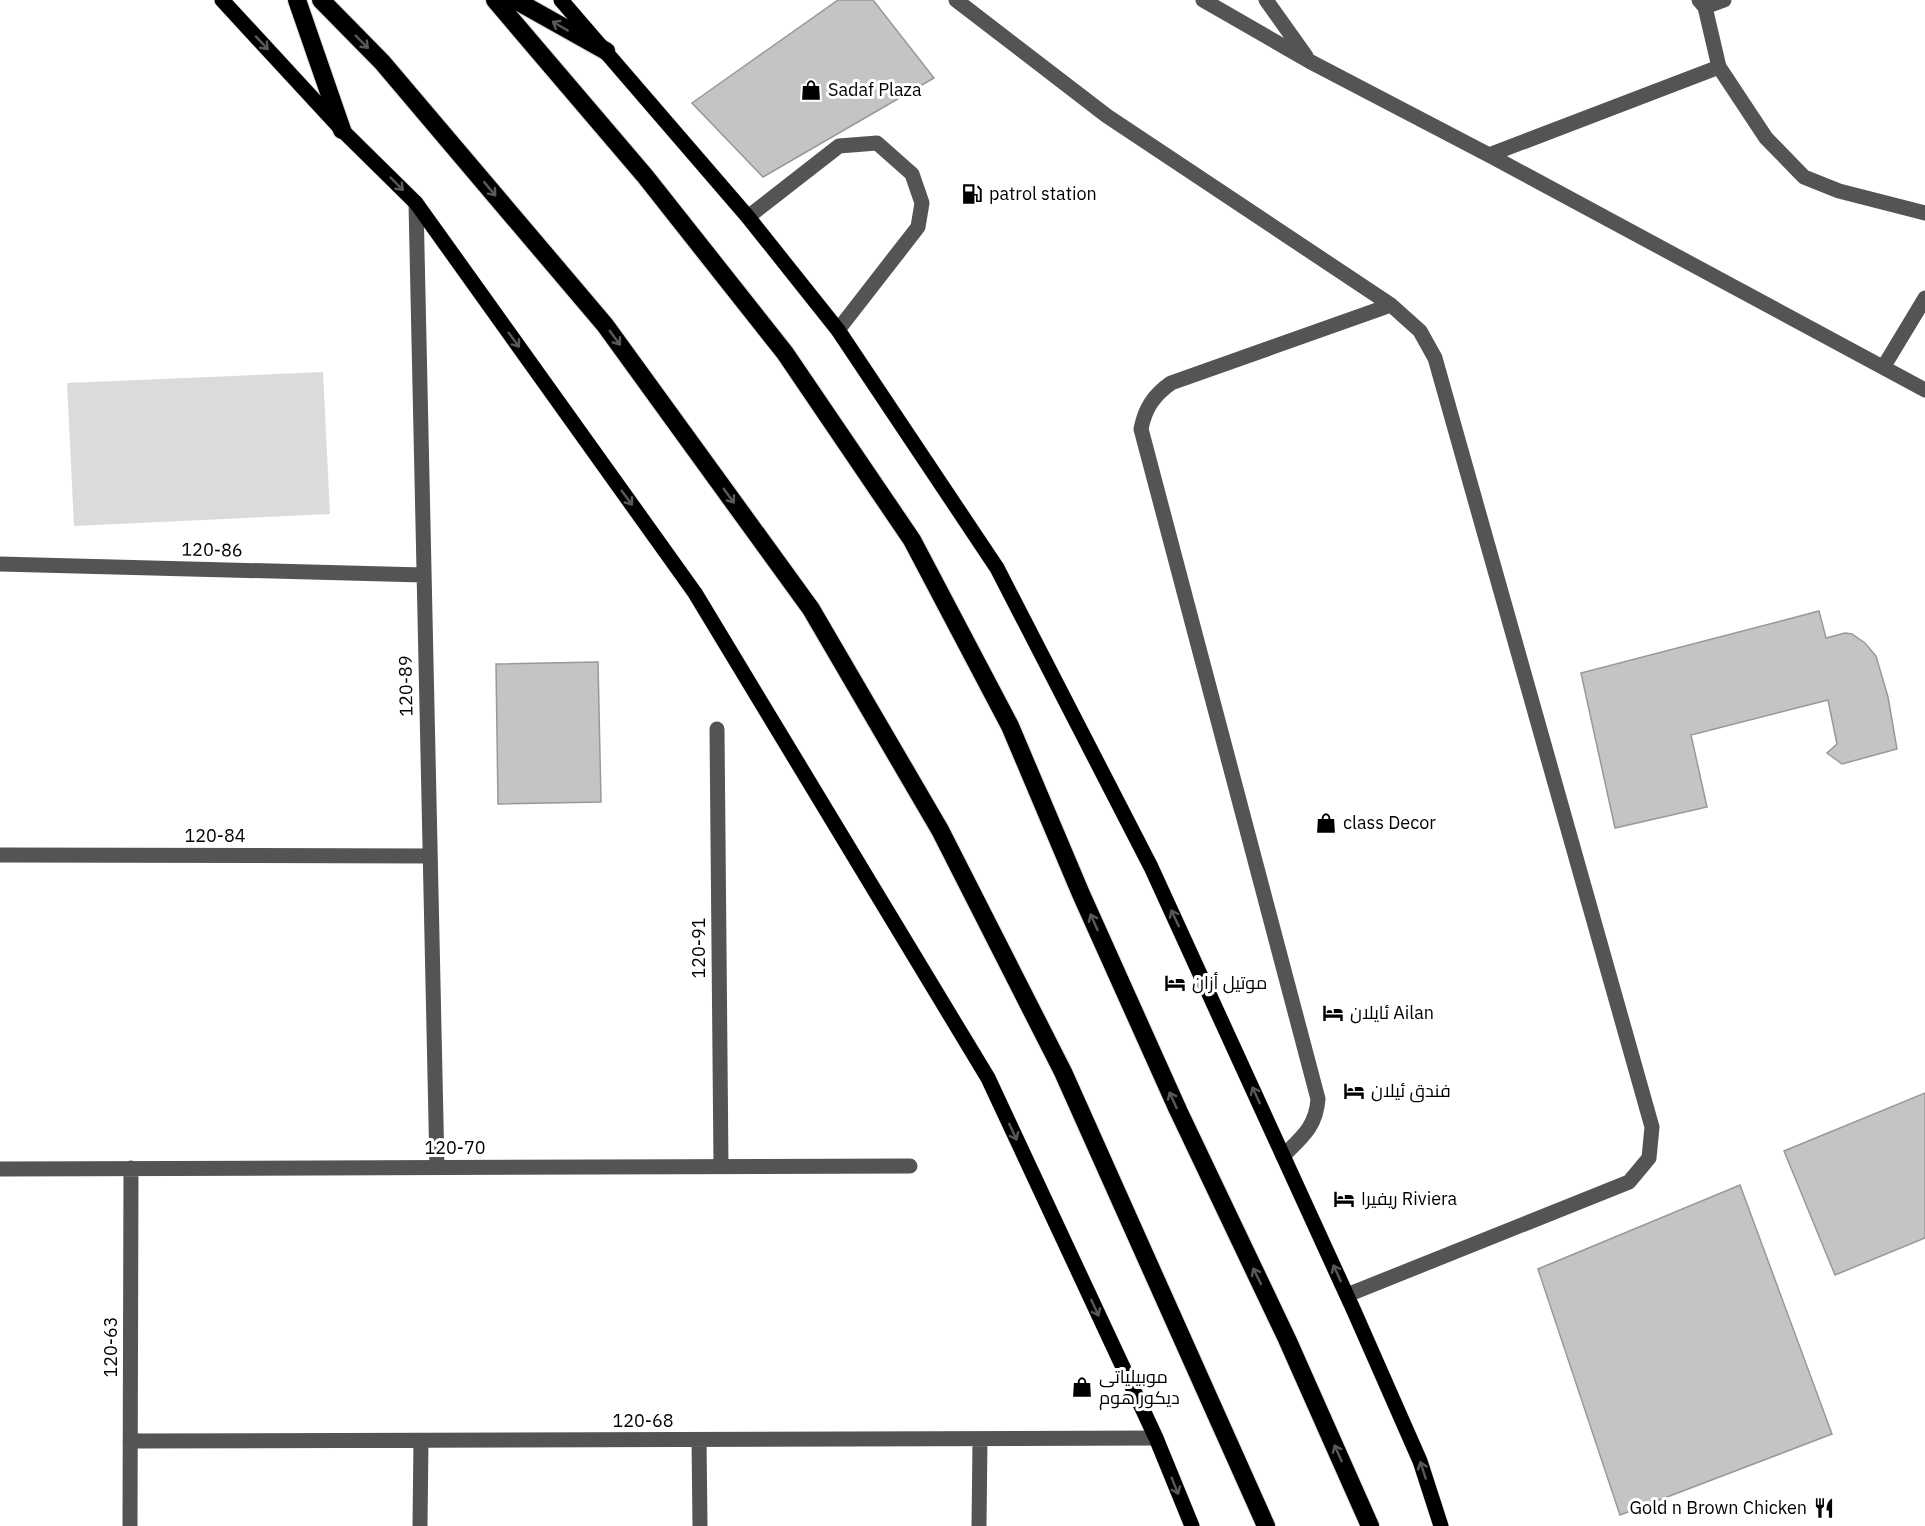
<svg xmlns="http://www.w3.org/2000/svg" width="1925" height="1526" font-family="'IBM Plex Sans',Cairo,sans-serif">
	<rect width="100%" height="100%" fill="#fff"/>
	<path fill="#dbdbdb" d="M323,372L330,514L74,526L67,383Z"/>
	<path fill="#c4c4c4" stroke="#989898" stroke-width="1.5" d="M838,0H873L934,78L763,177L692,103Z
		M1819,611L1826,638L1845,633L1852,634L1865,643L1876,656L1888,697L1897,749L1842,764L1827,753L1837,744L1828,700L1691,735L1707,807L1615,828L1581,673Z
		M598,662L601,802L498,804L496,664Z
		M1925,1093V1238L1835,1275L1784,1151Z
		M1740,1185L1832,1434L1620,1515L1538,1269Z"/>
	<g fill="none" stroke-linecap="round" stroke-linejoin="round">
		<g stroke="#dbdbdb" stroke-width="16">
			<path id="major" d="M222,0L342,130L416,203L695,593L988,1078L1156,1438L1192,1526
				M561,0L748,217L838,330L997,568L1151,867L1354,1311L1420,1461L1441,1526"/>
		</g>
		<g stroke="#dbdbdb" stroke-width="20">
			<path id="highway" d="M297,0L342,130
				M321,0L382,62L605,325L811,609L940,830L1063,1072L1266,1526
				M495,0L645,176L785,353L912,540L1010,726L1081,894L1178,1110L1287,1339L1370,1526
				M515,0L606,51"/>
		</g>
		<path stroke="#545454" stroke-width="15" d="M956,0L1107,116L1391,305L1420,331L1435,358L1652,1127L1649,1158L1629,1182L1347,1295
			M1203,0L1309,61L1489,155L1925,390
			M1266,0L1306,56
			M1699,0L1705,7L1719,67L1766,138L1804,177L1839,191L1925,213
			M1705,7L1724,0
			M1489,155L1719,67
			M416,203L437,1167
			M748,217L839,146L877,143L912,174L922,203L918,227L838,330
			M1884,366L1925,298
			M0,564L423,575
			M717,729L721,1166
			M0,855L430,856
			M1283,1156C1302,1137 1316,1127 1318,1099L1141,429C1145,408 1154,395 1171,383L1391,305
			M0,1169L910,1166
			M699,1440L700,1526
			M130,1441L1156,1438
			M130,1526L131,1168
			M420,1526L421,1441
			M979,1526L980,1440"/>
		<use href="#major" stroke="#000" stroke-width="15"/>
		<use href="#highway" stroke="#000" stroke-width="18"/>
	</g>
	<defs><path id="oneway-shaft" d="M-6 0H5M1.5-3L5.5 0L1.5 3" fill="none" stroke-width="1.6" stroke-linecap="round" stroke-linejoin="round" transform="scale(1.5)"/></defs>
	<g stroke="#595959">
		<use href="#oneway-shaft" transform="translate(560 26) rotate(-150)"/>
		<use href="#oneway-shaft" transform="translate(362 42) rotate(45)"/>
		<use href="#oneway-shaft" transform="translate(262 43) rotate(47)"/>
		<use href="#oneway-shaft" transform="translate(397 184) rotate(45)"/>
		<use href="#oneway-shaft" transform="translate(490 189) rotate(50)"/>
		<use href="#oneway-shaft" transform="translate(615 338) rotate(54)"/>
		<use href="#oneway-shaft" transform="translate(514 340) rotate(54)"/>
		<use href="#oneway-shaft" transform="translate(729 496) rotate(54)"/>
		<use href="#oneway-shaft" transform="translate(627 498) rotate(54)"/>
		<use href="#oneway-shaft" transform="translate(1175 918) rotate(-115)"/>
		<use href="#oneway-shaft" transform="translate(1094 922) rotate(-114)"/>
		<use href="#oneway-shaft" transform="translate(1256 1095) rotate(-115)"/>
		<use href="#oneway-shaft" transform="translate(1173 1100) rotate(-114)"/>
		<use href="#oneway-shaft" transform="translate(1013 1132) rotate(65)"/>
		<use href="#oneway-shaft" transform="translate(1337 1273) rotate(-115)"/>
		<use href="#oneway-shaft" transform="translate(1257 1276) rotate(-116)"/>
		<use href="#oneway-shaft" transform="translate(1095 1308) rotate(65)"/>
		<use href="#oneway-shaft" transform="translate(1338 1453) rotate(-114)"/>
		<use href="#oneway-shaft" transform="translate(1423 1470) rotate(-108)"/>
		<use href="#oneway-shaft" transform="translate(1175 1486) rotate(68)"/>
	</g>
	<defs>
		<g id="shop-bare" transform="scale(1.62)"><path d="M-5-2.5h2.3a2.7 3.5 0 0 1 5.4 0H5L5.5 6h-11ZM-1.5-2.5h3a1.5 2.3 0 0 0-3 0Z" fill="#000" stroke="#fff" stroke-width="2.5" paint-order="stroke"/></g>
		<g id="fuel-bare" transform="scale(1.62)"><path d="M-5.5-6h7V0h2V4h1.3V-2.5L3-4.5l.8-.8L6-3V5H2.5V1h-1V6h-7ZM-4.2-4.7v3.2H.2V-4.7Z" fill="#000" stroke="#fff" stroke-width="2.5" paint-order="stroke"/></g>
		<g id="hotel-bare" transform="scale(1.62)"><path d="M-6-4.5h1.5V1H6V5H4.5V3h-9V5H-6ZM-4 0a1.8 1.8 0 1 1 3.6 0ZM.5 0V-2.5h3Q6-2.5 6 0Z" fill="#000" stroke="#fff" stroke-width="2.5" paint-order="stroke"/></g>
		<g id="restaurant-bare" transform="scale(1.62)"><path d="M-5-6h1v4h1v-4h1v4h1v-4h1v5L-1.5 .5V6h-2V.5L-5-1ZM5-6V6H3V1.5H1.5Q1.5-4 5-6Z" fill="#000" stroke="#fff" stroke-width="2.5" paint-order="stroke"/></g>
	</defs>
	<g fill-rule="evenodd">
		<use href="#shop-bare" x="811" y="90"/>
		<use href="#fuel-bare" x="972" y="194"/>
		<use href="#shop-bare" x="1326" y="823"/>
		<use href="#hotel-bare" x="1175" y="983"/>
		<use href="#hotel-bare" x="1333" y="1013"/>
		<use href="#hotel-bare" x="1354" y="1091"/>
		<use href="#hotel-bare" x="1344" y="1199"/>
		<use href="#shop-bare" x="1082" y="1387"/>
		<use href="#restaurant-bare" x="1824" y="1508"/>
	</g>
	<g text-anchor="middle" stroke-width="6" stroke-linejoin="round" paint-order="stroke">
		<g font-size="18" fill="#000" stroke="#fff" text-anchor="start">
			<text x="828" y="96">Sadaf Plaza</text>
			<text x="989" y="200">patrol station</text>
			<text x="1343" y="829">class Decor</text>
			<text x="1192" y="989">موتيل أزان</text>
			<text x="1350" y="1019">ئایلان Ailan</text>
			<text x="1371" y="1097">فندق ئيلان</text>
			<text x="1361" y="1205">ریفیرا Riviera</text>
			<text x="1099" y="1383">موبیلیاتی<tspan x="1099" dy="21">دیکور هوم</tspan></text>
			<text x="1807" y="1514" text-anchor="end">Gold n Brown Chicken</text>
		</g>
		<g font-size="18" fill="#000" stroke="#fff">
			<text transform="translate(212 550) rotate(1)" y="6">120-86</text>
			<text transform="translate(406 686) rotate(-91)" y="6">120-89</text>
			<text x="215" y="842">120-84</text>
			<text transform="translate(699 948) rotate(-90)" y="6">120-91</text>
			<text x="455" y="1154">120-70</text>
			<text transform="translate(111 1347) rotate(-90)" y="6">120-63</text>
			<text x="643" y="1427">120-68</text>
		</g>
	</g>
</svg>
